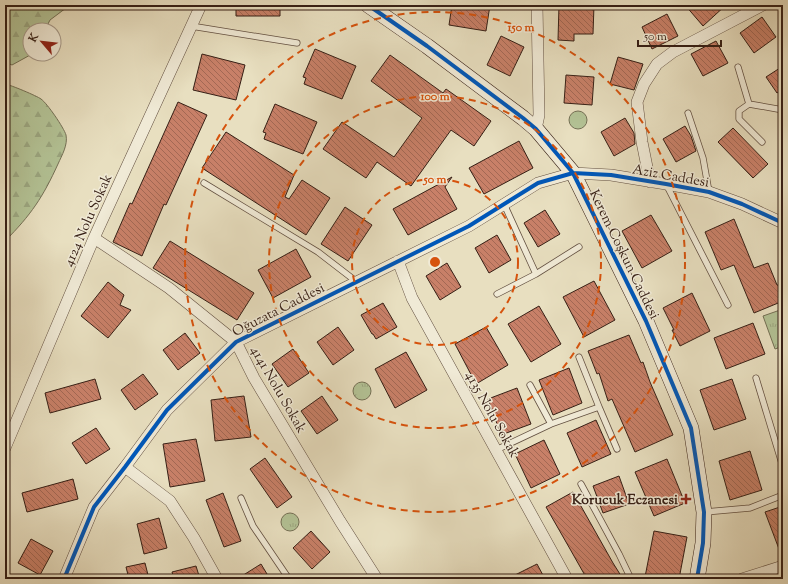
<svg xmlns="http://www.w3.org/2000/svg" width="788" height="584" font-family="'Sorts Mill Goudy',serif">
	<defs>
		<pattern id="grass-tufts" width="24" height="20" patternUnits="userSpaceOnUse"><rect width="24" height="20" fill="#b3c295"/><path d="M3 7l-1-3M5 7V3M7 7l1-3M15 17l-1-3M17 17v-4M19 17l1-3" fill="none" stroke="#9ba680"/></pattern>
		<pattern id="forest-firs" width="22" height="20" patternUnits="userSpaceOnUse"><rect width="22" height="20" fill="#b3c295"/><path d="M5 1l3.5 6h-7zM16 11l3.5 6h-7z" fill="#9ba680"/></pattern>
		<pattern id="building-back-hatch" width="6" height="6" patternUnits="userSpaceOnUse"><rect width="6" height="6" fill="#c88068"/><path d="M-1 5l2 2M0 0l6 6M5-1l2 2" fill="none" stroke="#a36854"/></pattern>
	</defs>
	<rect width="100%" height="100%" fill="#e8dfc0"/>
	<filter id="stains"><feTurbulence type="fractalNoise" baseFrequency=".005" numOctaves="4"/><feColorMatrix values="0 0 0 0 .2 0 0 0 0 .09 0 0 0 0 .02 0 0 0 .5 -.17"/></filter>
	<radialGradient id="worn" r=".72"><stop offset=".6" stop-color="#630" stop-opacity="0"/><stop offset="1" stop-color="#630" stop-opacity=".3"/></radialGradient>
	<path fill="url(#grass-tufts)" stroke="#747055" d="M783,309V346L775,349L763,316Z
		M353 391a9 9 0 1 1 18 0a9 9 0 1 1-18 0Z
		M281 522a9 9 0 1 1 18 0a9 9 0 1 1-18 0Z"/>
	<path fill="url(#forest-firs)" stroke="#747055" d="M5,5H70L50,20L45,30H30V54H32L12,65L5,62Z
		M5,84C11,85 37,96 41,99C47,103 64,128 66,135C68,145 62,155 58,164C43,197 31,215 5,241Z"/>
	<path fill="#b3c295" stroke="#747055" d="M569 120a9 9 0 1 1 18 0a9 9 0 1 1-18 0Z"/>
	<path fill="url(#building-back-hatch)" stroke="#361f15" d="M236,5H280V16H236Z
		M452,5H490L486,31L449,25Z
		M559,5H594L593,34H574V41L558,40Z
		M685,5H726L703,26Z
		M667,14L678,36L652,49L642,27Z
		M762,17L776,37L754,53L740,33Z
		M501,36L524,47L510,76L487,65Z
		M716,41L728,63L703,76L691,54Z
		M315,49L356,66L342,99L304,84L306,78L303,77Z
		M202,54L245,65L236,100L193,90Z
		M390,55L443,93L446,89L491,121L474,146L451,130L411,186L377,162L366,178L323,149L342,122L394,157L422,118L371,81Z
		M618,57L643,64L634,90L610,84Z
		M783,66V89L777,93L766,77Z
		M566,75L594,77L592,105L564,103Z
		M178,102L207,115L166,205L164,204L142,256L113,242L130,203L132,204Z
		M275,104L317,122L303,154L264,139L266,133L263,132Z
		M625,118L634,133L635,144L614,156L601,132Z
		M685,126L691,136L696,151L676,162L663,139Z
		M733,128L768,164L753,178L718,142Z
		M226,132L294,175L285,197L289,199L302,180L330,198L306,235L202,168Z
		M519,141L533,168L484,194L469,168Z
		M452,177L445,187L457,209L408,235L393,209Z
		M345,207L372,225L348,261L321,244Z
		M545,210L560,234L538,247L524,223Z
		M651,215L672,251L642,268L622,231Z
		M734,219L754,268L768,263L777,285H778L783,297V301L754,313L734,265L721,270L705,232Z
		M497,235L511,260L489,273L475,248Z
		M170,241L254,293L237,320L153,268Z
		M296,249L311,277L273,298L258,270Z
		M447,263L461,287L440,300L426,276Z
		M594,281L615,320L584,337L563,297Z
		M108,282L124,295L120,305L131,310L108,338L81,316Z
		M692,293L710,331L680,346L672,330H674L663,308Z
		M383,303L397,327L376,339L373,334H372L361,315Z
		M539,306L561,344L531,362L508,324Z
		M753,323L765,354L726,369L714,338Z
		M338,327L354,350L333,365L317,342Z
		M486,327L508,365L476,384L455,344Z
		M185,333L200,353L178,370L163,350Z
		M629,335L641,363L643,362L650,382L673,435L635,452L612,399L608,401L599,373L597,374L588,351Z
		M293,349L309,373L288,387L272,364Z
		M406,352L427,390L395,408L375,369Z
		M569,368L582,403L553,415L539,380Z
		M143,374L158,394L135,410L121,390Z
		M95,379L101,399L50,413L45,393Z
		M732,379L746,419L714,430L700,390Z
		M517,388L531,424L501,435L488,399Z
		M244,396L251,437L215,441L211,400Z
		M322,396L338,420L317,434L301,411Z
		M596,420L611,454L582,467L567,433Z
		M96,428L110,449L86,464L72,443Z
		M196,439L205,481L170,487L163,444Z
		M544,440L560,474L531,488L515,454Z
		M750,451L762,490L730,500L719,461Z
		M265,458L292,497L277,508L250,469Z
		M667,459L685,503L654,516L635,472Z
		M619,476L629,504L603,513L593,486Z
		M73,479L78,499L27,512L22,493Z
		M573,492L613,563L623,579H587L570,549L546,507Z
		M223,493L241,541L224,547L206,500Z
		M783,506V557H782L765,512Z
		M159,518L167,548L144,554L137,524Z
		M311,531L330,552L312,569L293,548Z
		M654,531L687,537L679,579H656L645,577Z
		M31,539L53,551L40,575L18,563Z
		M145,563L149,579H129L126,567Z
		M261,564L270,579H237Z
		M537,564L545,579H507Z
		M196,566L200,579H174L172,572Z"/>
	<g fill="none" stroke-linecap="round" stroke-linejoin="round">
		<g stroke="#624f40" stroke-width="7">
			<path id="lane" d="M191,26L297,43
				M738,67L749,104L783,110
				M749,104L739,111V119L762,142
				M688,113L703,158L709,192
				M204,183L318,252L357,282
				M666,184L728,305
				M504,204L536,274
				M497,294L536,274L579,247
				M756,378L783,467
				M530,385L551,424
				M599,407L617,449
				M496,450L551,424L599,407L579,357
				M581,484L619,554L631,579
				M241,498L253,526L289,579
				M705,512L750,508L783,495"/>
		</g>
		<g stroke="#624f40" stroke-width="12">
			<path id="street" d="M536,129L539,115L537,5
				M650,182L642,142L637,102L644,84L657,64L673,52L763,5
				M94,238L169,288L236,342L254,378L340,521L377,579
				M398,261L412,298L567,579
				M5,448L94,238L201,5
				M125,467L170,501L194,538L217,579
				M64,579L94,507L125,467L167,410L236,342L469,226L538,183L573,173L611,175L666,184L709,192L742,204L783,223
				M742,579L783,566"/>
		</g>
		<g stroke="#361f15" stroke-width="16">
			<path id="secondary" d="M368,5L427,46L523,118L536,129L573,173L646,321L691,428L704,512L703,543L697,579"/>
		</g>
		<use href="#lane" stroke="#f0ead6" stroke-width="5.5"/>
		<use href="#street" stroke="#f0ead6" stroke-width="11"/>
		<use href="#secondary" stroke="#f0ead6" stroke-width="15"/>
		<g stroke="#f0ead6" stroke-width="6">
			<path id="cycleway" d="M368,5L427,46L523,118L536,129L573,173L646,321L691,428L704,512L703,543L697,579
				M64,579L94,507L125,467L167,410L236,342L469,226L538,183L573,173L611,175L666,184L709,192L742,204L783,223"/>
		</g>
		<use href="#cycleway" stroke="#0057b8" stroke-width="4"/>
	</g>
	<g fill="none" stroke="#d6530d" stroke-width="2" stroke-dasharray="7 5">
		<circle cx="435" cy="262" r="83"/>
		<circle cx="435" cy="262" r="166"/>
		<circle cx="435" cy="262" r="250"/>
	</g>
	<path fill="#8f2418" stroke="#f0ead6" stroke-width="1.5" d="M684 493h4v4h4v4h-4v4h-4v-4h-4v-4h4z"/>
	<g text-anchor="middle" stroke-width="3" stroke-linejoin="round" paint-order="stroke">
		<g font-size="14" fill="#361f15" stroke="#f0ead6">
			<text transform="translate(671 175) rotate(10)" y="5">Aziz Caddesi</text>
			<text transform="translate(87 220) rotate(-66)" y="5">4124 Nolu Sokak</text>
			<text transform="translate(625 254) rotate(64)" y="5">Kerem Coşkun Caddesi</text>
			<text transform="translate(278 309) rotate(-27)" y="5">Oğuzata Caddesi</text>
			<text transform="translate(279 389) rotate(60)" y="5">4141 Nolu Sokak</text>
			<text transform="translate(493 414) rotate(61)" y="5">4135 Nolu Sokak</text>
		</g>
		<g font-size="14" font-weight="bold" fill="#361f15" stroke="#f0ead6" text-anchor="end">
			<text x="678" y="504">Korucuk Eczanesi</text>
		</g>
	</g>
	<circle cx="435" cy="262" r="6" fill="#d6530d" stroke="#f0ead6" stroke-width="2"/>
	<g font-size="12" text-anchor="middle" font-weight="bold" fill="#d6530d" stroke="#f0ead6" stroke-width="3" stroke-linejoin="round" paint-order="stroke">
		<text x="521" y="31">150 m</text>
		<text x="435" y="100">100 m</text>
		<text x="435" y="183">50 m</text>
	</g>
	<rect width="788" height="584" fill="none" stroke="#e8dfc0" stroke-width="20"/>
	<rect x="6" y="6" width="776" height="572" fill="none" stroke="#361f15" stroke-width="2"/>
	<rect x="10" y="10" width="768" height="564" fill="none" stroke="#361f15"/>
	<g transform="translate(42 42) rotate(298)"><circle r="19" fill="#f0ead6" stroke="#a69989"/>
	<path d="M0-3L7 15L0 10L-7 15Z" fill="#8f2418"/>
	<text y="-6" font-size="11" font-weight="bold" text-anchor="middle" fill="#361f15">K</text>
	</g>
	<path d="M638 40v6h83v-6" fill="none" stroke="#361f15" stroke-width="2"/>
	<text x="644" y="40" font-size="12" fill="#361f15" stroke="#f0ead6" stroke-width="3" paint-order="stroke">50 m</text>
	<rect width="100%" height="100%" filter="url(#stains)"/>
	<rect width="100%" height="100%" fill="url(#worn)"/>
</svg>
